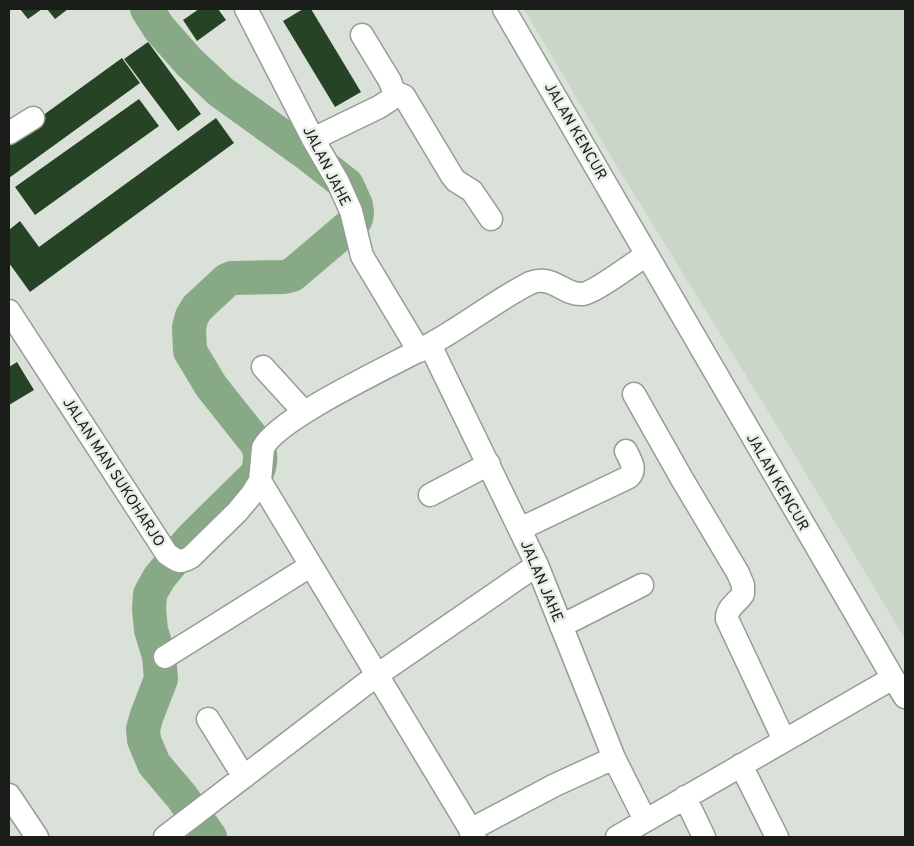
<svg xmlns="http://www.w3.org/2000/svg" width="914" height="846" font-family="Overpass,sans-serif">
	<rect width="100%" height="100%" fill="#d9e1d9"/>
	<path fill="#c9d6c8" d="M524,9H905V639L787,442L618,168Z"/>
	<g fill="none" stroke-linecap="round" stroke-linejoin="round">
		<path stroke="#88a986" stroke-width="34" d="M147,9L159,28L189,62L221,92L310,156L347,185L356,205L357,213L356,219L351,225L292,275L284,277L232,278L227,280L197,308L192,316L189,327L190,351L211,386L257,444C262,455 261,465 256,475L191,539L159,578L150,594L149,609L151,630L159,656L161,679L147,715L143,729L144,740L154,764L182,797L210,837"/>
	</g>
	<path fill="#264425" d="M20,9H42L28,19Z
		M47,9H68L55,19Z
		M199,9H218L226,20L197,41L183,20Z
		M303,9H311L361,92L335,107L283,21Z
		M148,42L201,114L178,131L124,59Z
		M122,58L140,83L9,178V140Z
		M139,99L159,126L35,215L15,187Z
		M216,118L234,143L30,292L9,263V230L20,221L39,247Z
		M17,362L34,390L9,405V367Z"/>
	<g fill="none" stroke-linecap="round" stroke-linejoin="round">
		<g stroke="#969d95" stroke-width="25">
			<path id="minor" d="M246,9L313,139L338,182L351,211L362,256L419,351
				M504,9L893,678L617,837
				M394,92L404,96L452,176L456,181L472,191L491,219
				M9,133L33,118
				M313,139L379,107L393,98L394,92L390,81L362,35
				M9,311L167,554C178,561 179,564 191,557L237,512L252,494L260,481L263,448C277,418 395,364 429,345C464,326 495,301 530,283C553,274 563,295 582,294C594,293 634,263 646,255
				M430,345L537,565L614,758L645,820
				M263,367L304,412
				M634,394L682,479L738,573L743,585V594C738,602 726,608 727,619L784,740
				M260,481L475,837
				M430,495L489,464
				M520,529L629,477C637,469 630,460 626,451
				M561,626L642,585
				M165,657L310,566
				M893,678L905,697
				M208,719L244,777
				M741,765L777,837
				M9,795L37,837
				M685,797L704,837
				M470,830L555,785L614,758
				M165,837L377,675L537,565"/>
		</g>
		<use href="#minor" stroke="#fff" stroke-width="22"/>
	</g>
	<g text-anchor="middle" stroke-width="5" stroke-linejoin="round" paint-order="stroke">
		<g font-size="15" fill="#1b1d1b" stroke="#e7eee6">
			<text transform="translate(576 131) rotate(60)" y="5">JALAN KENCUR</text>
			<text transform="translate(327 166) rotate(63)" y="5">JALAN JAHE</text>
			<text transform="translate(114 472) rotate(57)" y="5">JALAN MAN SUKOHARJO</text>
			<text transform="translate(778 482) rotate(60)" y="5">JALAN KENCUR</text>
			<text transform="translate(542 581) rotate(67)" y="5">JALAN JAHE</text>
		</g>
	</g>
	<rect width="914" height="846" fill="none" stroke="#1b1d1b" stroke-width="20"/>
</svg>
